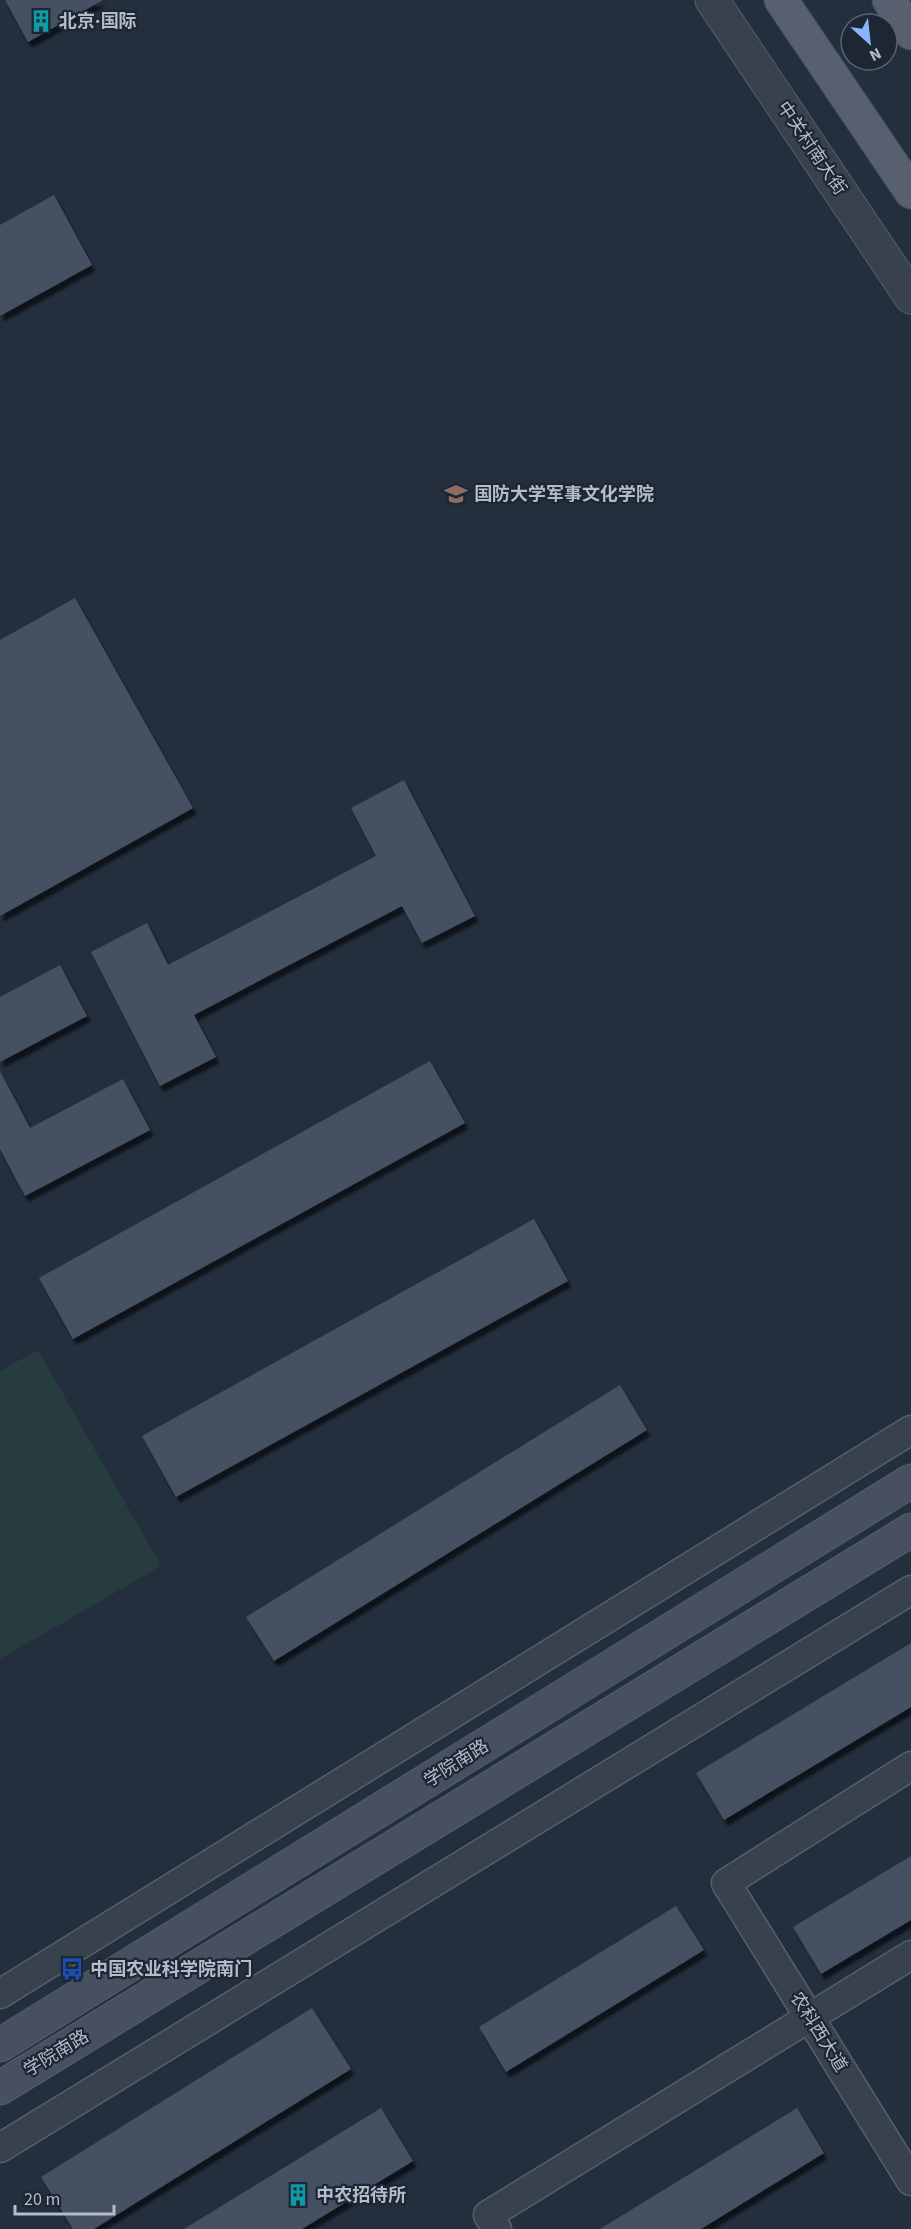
<svg xmlns="http://www.w3.org/2000/svg" width="911" height="2229" font-family="'Source Sans 3','Noto Sans SC',sans-serif">
	<defs>
		<filter id="shadow"><feDropShadow dx="3.5" dy="6" stdDeviation="1.5" flood-color="#0009"/></filter>
	</defs>
	<rect width="100%" height="100%" fill="#242f3e"/>
	<path fill="#263c3f" d="M38,1350L161,1566L0,1659V1371Z"/>
	<path fill="#455162" filter="url(#shadow)" d="M5,0H103L28,42Z
		M54,195L92,265L0,316V225Z
		M75,598L193,808L0,916V640Z
		M404,780L475,916L422,943L402,906L194,1015L216,1057L160,1086L91,952L147,923L168,965L376,856L351,808Z
		M60,965L87,1016L0,1062V997Z
		M430,1061L465,1123L73,1339L39,1278Z
		M0,1071L30,1128L123,1079L150,1130L25,1196L0,1149Z
		M534,1219L568,1281L176,1497L142,1436Z
		M620,1385L647,1430L274,1661L246,1617Z
		M911,1643V1707L724,1820L696,1773Z
		M911,1856V1920L821,1974L793,1927Z
		M676,1906L704,1950L506,2072L479,2027Z
		M312,2008L351,2069L94,2229H73L41,2177Z
		M381,2108L413,2161L302,2229H184Z
		M797,2108L824,2153L701,2229H600Z"/>
	<g fill="none" stroke-linecap="round" stroke-linejoin="round">
		<g stroke="#565f6c" stroke-width="31">
			<path id="minor" d="M911,1766L726,1883L911,2181
				M0,1994L911,1430
				M0,2148L911,1590
				M497,2229L488,2215L911,1955"/>
		</g>
		<g stroke="#565f6c" stroke-width="35">
			<path id="tertiary" d="M712,0L911,297"/>
		</g>
		<g stroke="#565f6c" stroke-width="35">
			<path id="secondary" d="M0,2045L911,1481
				M0,2088L911,1530"/>
		</g>
		<g stroke="#414a57" stroke-width="35">
			<path id="primary" d="M781,0L911,192
				M889,0L911,33"/>
		</g>
		<use href="#minor" stroke="#38414e" stroke-width="28"/>
		<use href="#tertiary" stroke="#38414e" stroke-width="33"/>
		<use href="#secondary" stroke="#465061" stroke-width="33"/>
		<use href="#primary" stroke="#56606e" stroke-width="33"/>
	</g>
	<defs>
		<g id="building-bare" transform="scale(1.8)"><path d="M-4-6H4V6H1V3H-1V6H-4ZM-2.5-4.3h1.7v1.8h-1.7ZM.8-4.3h1.7v1.8H.8ZM-2.5-1h1.7V.8h-1.7ZM.8-1h1.7V.8H.8Z" fill="#0f9aa8" stroke="#1d2633" stroke-width="2.5" paint-order="stroke"/></g>
		<g id="university-bare" transform="scale(1.8)"><path d="M0-5L7-2L0 1L-7-2ZM-4 1L0 2.5L4 1V4Q0 6-4 4Z" fill="#8d6e63" stroke="#1d2633" stroke-width="2.5" paint-order="stroke"/></g>
		<g id="bus-bare" transform="scale(1.8)"><path d="M-5-6H5V4H4V6H2V4H-2V6H-4V4H-5ZM-3.5-4V0h7V-4ZM-3.5 1.2v1.5H-2V1.2ZM2 1.2v1.5H3.5V1.2Z" fill="#1a4fb4" stroke="#1d2633" stroke-width="2.5" paint-order="stroke"/></g>
	</defs>
	<g fill-rule="evenodd">
		<use href="#building-bare" x="41" y="21"/>
		<use href="#university-bare" x="456" y="494"/>
		<use href="#bus-bare" x="72" y="1969"/>
		<use href="#building-bare" x="298" y="2195"/>
	</g>
	<g text-anchor="middle" stroke-width="4.5" stroke-linejoin="round" paint-order="stroke">
		<g font-size="18" font-weight="bold" fill="#b4bcc9" stroke="#1d2633" text-anchor="start">
			<text x="59" y="27">北京·国际</text>
			<text x="474" y="500">国防大学军事文化学院</text>
			<text x="90" y="1975">中国农业科学院南门</text>
			<text x="316" y="2201">中农招待所</text>
		</g>
		<g font-size="18" fill="#b4bcc9" stroke="#1d2633">
			<text transform="translate(812 148) rotate(56)" y="6">中关村南大街</text>
			<text transform="translate(456 1763) rotate(-32)" y="6">学院南路</text>
			<text transform="translate(819 2032) rotate(58)" y="6">农科西大道</text>
			<text transform="translate(56 2053) rotate(-31)" y="6">学院南路</text>
		</g>
	</g>
	<g transform="translate(869 42) rotate(153)"><circle r="28" fill="#1d2633" stroke="#59626f" stroke-width="1.5"/>
	<path d="M0-4.5L10 22L0 15L-10 22Z" fill="#8ab4f8"/>
	<text y="-9" font-size="16" font-weight="bold" text-anchor="middle" fill="#b4bcc9">N</text>
	</g>
	<path d="M15 2205v9h99v-9" fill="none" stroke="#b4bcc9" stroke-width="3"/>
	<text x="24" y="2205" font-size="18" fill="#b4bcc9" stroke="#1d2633" stroke-width="4.5" paint-order="stroke">20 m</text>
</svg>
